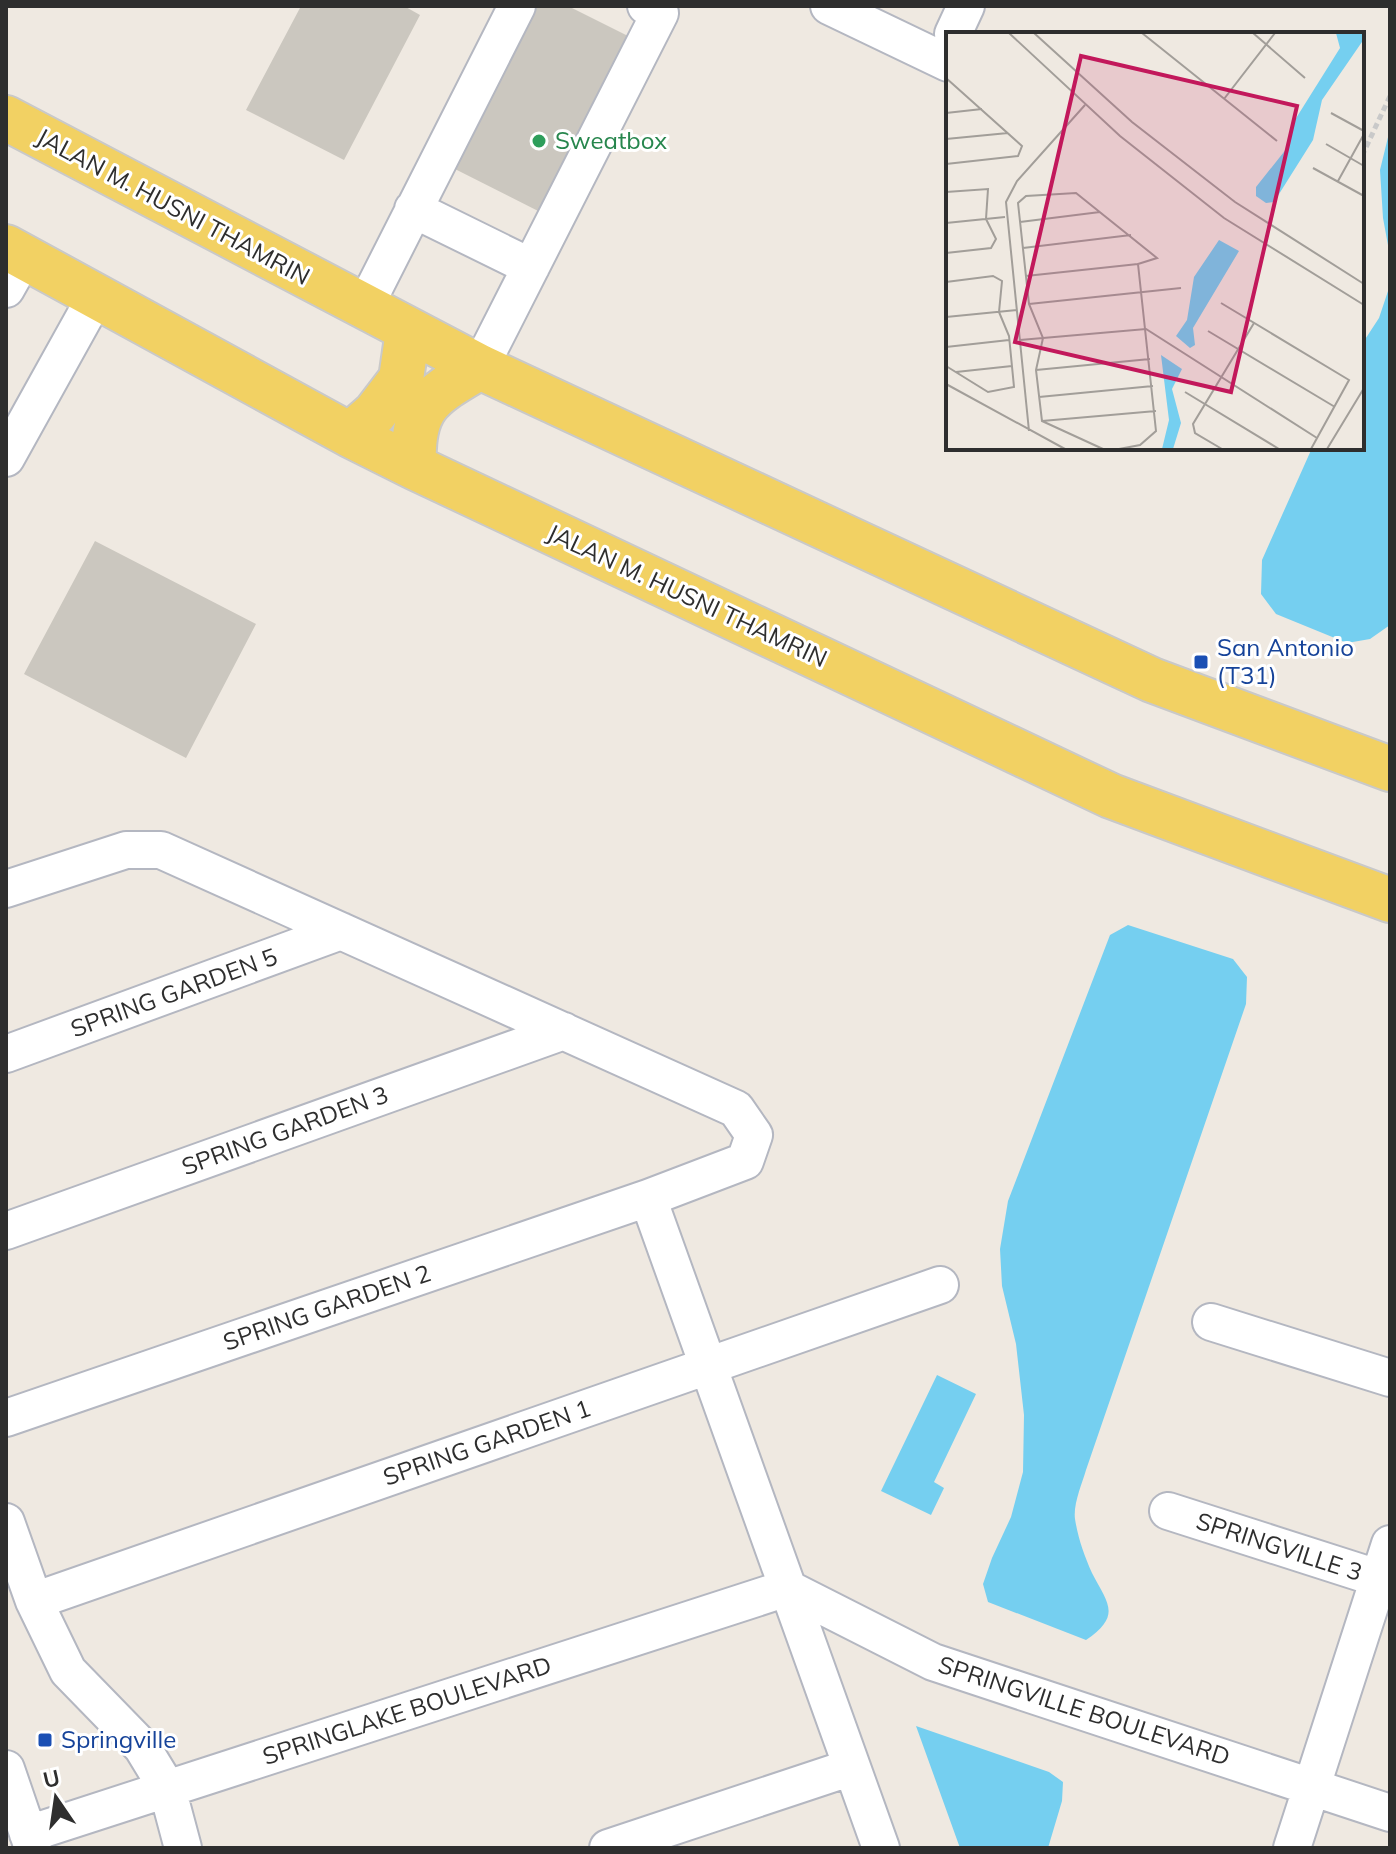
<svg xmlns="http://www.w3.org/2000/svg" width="1396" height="1854" font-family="Mulish,sans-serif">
	<rect width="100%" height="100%" fill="#efe9e1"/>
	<path fill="#75cff0" d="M1390,129V256L1383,218L1380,170Z
		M1390,285V625L1370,639L1347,643L1276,614L1261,594L1262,560L1312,448H1362V344L1379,318Z
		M1128,925L1233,959L1247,977L1246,1004L1086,1470C1082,1484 1073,1504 1075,1519C1078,1538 1084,1555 1092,1573C1108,1604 1122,1615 1086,1640L988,1602L983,1584L992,1558L1011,1517L1023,1472L1024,1415L1016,1344L1002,1286L1000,1249L1008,1201L1110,935Z
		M937,1375L976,1394L934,1482L944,1488L931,1515L881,1491Z
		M916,1726L1049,1772L1063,1782L1062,1801L1048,1848H960Z"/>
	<path fill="#cbc7bf" d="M301,6H404L420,15L344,160L246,110Z
		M529,6H568L638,41L548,216L447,165Z
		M95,541L256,624L186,758L24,674Z"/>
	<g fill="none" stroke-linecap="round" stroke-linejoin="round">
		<g stroke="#b4b7c1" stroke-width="40">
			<path id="minor" d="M829,6L948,63
				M953,34L966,6
				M413,209L531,267
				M6,289L24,257
				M364,308L517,6
				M480,367L660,13L646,6
				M6,458L96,296
				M6,889L126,850H161L736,1109L754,1135L745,1161L648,1198L881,1848
				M6,1054L341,931
				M6,1231L564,1031
				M1211,1322L1390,1378
				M6,1418L648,1198
				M1168,1511L1390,1582
				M6,1522L34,1601L68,1671L142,1747L167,1788L183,1848
				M34,1601L940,1285
				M6,1769L33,1848
				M28,1834L787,1588L933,1662L1390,1813
				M608,1848L852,1767
				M1292,1848L1390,1544"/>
		</g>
		<g stroke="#c9c9c9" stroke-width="48">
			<path id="major" d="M6,118L480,367L1152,680L1390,769
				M6,247L350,435L414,467L1111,796L1390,900
				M350,435L375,413L401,379L408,331
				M414,467C411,405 431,396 480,367"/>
		</g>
		<path stroke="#c9c9c9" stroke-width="5" stroke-dasharray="6 4" stroke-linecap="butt" d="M1362,156L1390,96"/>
		<use href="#minor" stroke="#fff" stroke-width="36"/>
		<use href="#major" stroke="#f2d163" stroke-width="44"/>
	</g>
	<circle fill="#2e9e5b" stroke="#fff" stroke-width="3" cx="539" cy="141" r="8"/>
	<g fill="#1a4fb4" stroke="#fff" stroke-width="3">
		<rect x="1193" y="654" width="16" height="16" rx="4"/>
		<rect x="37" y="1732" width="16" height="16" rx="4"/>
	</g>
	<g text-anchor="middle" stroke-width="6" stroke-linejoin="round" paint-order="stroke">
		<g font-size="24" fill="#27864d" stroke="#fff" text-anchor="start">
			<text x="555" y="149">Sweatbox</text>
		</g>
		<g font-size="24" fill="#2e2e2e" stroke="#fff">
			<text transform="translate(173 207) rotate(28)" y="8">JALAN M. HUSNI THAMRIN</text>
			<text transform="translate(687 596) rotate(25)" y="8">JALAN M. HUSNI THAMRIN</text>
			<text transform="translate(174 993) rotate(-20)" y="8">SPRING GARDEN 5</text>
			<text transform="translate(285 1131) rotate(-20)" y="8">SPRING GARDEN 3</text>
			<text transform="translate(327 1308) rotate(-19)" y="8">SPRING GARDEN 2</text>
			<text transform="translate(487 1443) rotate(-19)" y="8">SPRING GARDEN 1</text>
			<text transform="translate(1279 1547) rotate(18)" y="8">SPRINGVILLE 3</text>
			<text transform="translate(407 1711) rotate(-18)" y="8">SPRINGLAKE BOULEVARD</text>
			<text transform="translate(1084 1711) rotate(18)" y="8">SPRINGVILLE BOULEVARD</text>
		</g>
		<g font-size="24" fill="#164399" stroke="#fff" text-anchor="start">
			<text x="1217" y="656">San Antonio<tspan x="1217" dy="28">(T31)</tspan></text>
			<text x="61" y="1748">Springville</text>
		</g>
	</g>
	<g transform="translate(946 32)">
		<rect width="418" height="418" fill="#efe9e1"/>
		<path d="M390,1H418V7L376,68L367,108L328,170L320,171L310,164V155L341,116L347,91L394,16ZM273,208L293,219L247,296L249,313L244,316L230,304L241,288L248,245ZM215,323L236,337L226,357L235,391L227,417H216L223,388Z" fill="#75cff0"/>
		<path fill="none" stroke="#a29e99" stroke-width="2" d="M63,1L174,104L278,186L418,273M88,1L186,90L289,170L418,252M196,1L331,109M307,1L359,46M0,46L76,114L72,124L0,132M278,67L329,1M0,81L36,77M385,81L418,99M0,107L62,101M380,112L418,134M367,136L418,164M392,149L418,102M0,160L42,157L40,187L50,207L45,216L0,221M74,190L154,180M0,191L59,185M77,216L185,203M80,244L192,232M0,250L47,244L56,249L53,280L63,304L68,355L42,360L0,334M275,271L403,348L365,417M83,272L235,256M0,285L71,278M262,299L389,375M74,308L200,297L371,406M0,315L63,308M90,338L204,327M10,340L66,334M0,352L119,417M239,360L333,417M93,365L207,354M96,389L210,379M83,399L60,170L71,149L139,73M157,417L96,389L90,338L97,306L83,272L72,171L80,164L130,161L211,226L192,232L210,399L194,413L173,417M276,417L249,401L247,392L308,291M381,417L418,356"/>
		<path fill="#c2185b" fill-opacity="0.15" stroke="#c2185b" stroke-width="4" d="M135,24L351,74L285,360L69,310Z"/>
		<rect width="418" height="418" fill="none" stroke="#2e2e2e" stroke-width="4"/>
	</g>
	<rect width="1396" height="1854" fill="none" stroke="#2e2e2e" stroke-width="16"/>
	<g transform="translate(56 1798) rotate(347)" stroke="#ffffff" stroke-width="6" paint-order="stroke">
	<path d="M0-6L14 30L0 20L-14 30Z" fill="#2e2e2e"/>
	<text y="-12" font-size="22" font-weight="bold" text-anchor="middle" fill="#2e2e2e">U</text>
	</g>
</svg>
